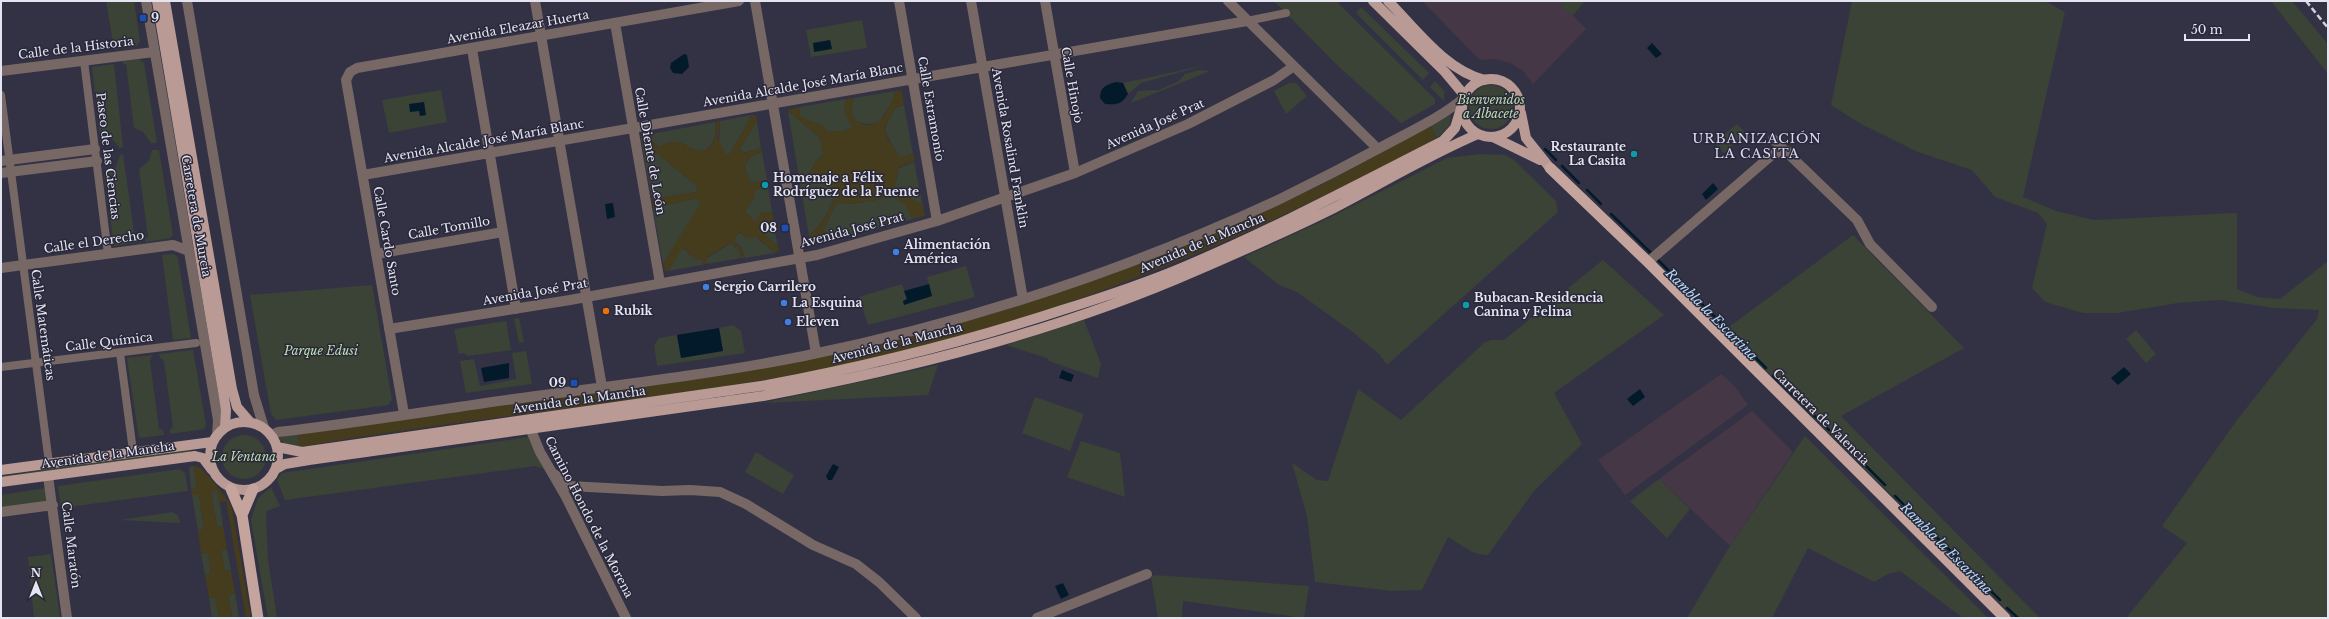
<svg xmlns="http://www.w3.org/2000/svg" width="2329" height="619" font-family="'Libre Baskerville',serif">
	<rect width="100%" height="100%" fill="#333245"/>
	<path fill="#453745" d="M1422,1H1559L1586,29L1533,84L1523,71L1510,63L1495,59L1480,60Z
		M1721,374L1734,385L1748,405L1625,495L1598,460Z
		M1752,411L1793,452L1730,546L1659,479Z"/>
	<path fill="#3a4335" d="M106,1H134L140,41L137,46L114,49Z
		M1274,1H1336L1435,99V104L1401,123L1336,64Z
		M1559,1H1585L1572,16Z
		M1852,1H2045L2065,12L2023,197L2056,211L2094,220L2237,213V289L2257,297L2280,299L2328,261V618H2126L2187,543L2162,526L2237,420L2317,319L2319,310L2274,308L2220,300L2178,303L2117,313H2083L2045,302L2032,288L2047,224L2038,213L1995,197L1972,170L1918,152L1861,124L1831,105Z
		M2271,1H2292L2328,44V74Z
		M1361,7L1429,73L1423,80L1356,13Z
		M862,20L867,48L811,57L806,30Z
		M139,59L144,63L157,143H151L143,132L134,128L126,64H123V61Z
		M114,64L123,147L119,148C115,140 110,136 100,136L92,67Z
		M1206,65L1141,83L1128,94L1123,83Z
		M1199,70L1210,71L1131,103L1138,91L1159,90L1179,81L1185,74Z
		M1435,81L1444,91V101L1430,87Z
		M1289,83H1296L1307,96L1286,114L1274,91Z
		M1469 107a22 22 0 1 1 44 0a22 22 0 1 1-44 0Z
		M441,90L447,122L389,133L382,100Z
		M895,91L893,100L879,122C861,128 845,120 854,98Z
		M846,99C842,113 851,117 852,128L842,132L827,131C818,119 810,125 800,116L799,107Z
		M904,105L913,154L899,158L885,131L886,125L895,108Z
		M788,111L820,138L823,154L815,162L809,175L799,177Z
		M1451,114L1450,125L1437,138L1430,126Z
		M752,115L730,154L726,155L719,142L720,121Z
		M757,121L761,148L743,153L740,148Z
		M715,122C717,133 714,147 703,151C685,151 684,134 659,147L651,140L652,134Z
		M1737,124L1746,133L1724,153L1714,143Z
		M641,140L698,187L696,192L652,199Z
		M152,150H159L173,235L170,238L146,242L145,238L148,237L139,169L149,161Z
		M762,152L767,180L751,183L746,171V162L753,155Z
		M123,154L135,239H138V242L114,246L104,174L116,167L120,155Z
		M1481,154L1505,155L1514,160L1556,201L1558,212L1387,365L1380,355L1354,333L1297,292L1279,285L1244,257L1329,218L1447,158Z
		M914,162L923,206L894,189L899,168Z
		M809,182L825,184L836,191C831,207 823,225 809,235L800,184Z
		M768,187L772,212L761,213L755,223L745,211L753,200L755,189Z
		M894,197L906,205L913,219L831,240L828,234L823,231L837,202L852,204Z
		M697,198L701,204L663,264L653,208Z
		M773,222L778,247L762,232L766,227Z
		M739,232L747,237H756L775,253L745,258L741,247L733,241Z
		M1853,235L1964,348L1841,416L2040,618H2015L1725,330Z
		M731,243L739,251L741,258L707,264V258Z
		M682,247L696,260L702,258V265L668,271Z
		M174,254L178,258L191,338L173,340L162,255Z
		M1603,260L1664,315L1554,393L1582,444L1534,491L1488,555C1473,556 1461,544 1448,537L1422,590L1392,591L1315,582L1307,516L1292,463L1317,480L1328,481L1358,389L1401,420L1484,343L1491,340H1504Z
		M966,266L975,297L868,325L859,297L902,284L907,300L903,301L904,304L932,296L927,277Z
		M372,285L392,400L388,405L276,420L271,414L250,295Z
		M519,318L524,342L519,343L514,319Z
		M1084,320L1101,364L1098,378L1049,361L1047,358L1006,345Z
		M506,321L511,350L467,356L464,353L459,354L454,329Z
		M733,325L741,331L745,353L657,366L654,345L659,338L677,335L681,358L723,351L719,328Z
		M2136,330L2156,354L2146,363L2126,339Z
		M193,350L206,425L204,429L170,434V430L173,427L164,361L160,358L159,354Z
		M526,351L532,384L466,393L460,361L474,359L480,386L516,379L512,353Z
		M152,355L150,361L159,429L163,430L164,435L139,438L127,358Z
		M938,365L928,395L763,403Z
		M1035,397L1084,414L1070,451L1022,433Z
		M298,434L300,447L285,444L277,437Z
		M222 457a22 22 0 1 1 44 0a22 22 0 1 1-44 0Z
		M1805,436L1988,618H1963L1900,571L1888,574L1874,582L1808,548L1772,618H1687L1730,546Z
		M528,437L544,469L535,466L285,500L277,480L282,473Z
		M1081,441L1120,453L1125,497L1067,477Z
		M190,449V452L1,479V476Z
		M756,452L794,475L783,494L745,472Z
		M194,466L197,489H191L189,467Z
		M180,469L185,473L188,491L61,508L58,486Z
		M1659,479L1690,509L1667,538L1630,501Z
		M271,487L280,506L267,511L266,513L268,559L277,618H268L251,520L258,498Z
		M46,488L47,501L1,510V495Z
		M218,490L223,526L217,527L211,491Z
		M192,495H199L204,529L198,531Z
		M172,512L178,515L180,523L120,520Z
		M227,549L231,570L225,571L221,550Z
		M208,552L211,574L205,575L201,554Z
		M51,554L60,618H34L28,557Z
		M1155,575L1309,586L1304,618L1183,601L1182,618H1158L1151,577Z
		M235,593L239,618H232L228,595Z
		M215,597L219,618H212L209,598Z"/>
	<path fill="#443c1c" d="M902,90L904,105C897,105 893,109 891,116C890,120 886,122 885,127C883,137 896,147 899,158L913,154L915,161L899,167L894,189L923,206L925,216L912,219L906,205L894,197L852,204L837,202L823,231L831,240L811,244L809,235C823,226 831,207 836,191L820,183L800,184L799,177L809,175L815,162L823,155L820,138L787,110L799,107L800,115C809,124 820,120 827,131L842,132L852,127L844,111L846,99L854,98C842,124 876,137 887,110C890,103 895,100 895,91Z
		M752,115H756L757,121L740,148L743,153L761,148L762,152L754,155L746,161V171L751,183L767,180L768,187L755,190L753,200L745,211L755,222L761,213L772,212L774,222L767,226L762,232L778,247L779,252L775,253L757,237L748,238L740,232L733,241L741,248L745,258H741L739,251L730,243L707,257V264L702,265V258L696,260L683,247L668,271H665L663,264L700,204L697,198L653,208L652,199L696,192L698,187L641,140V136L652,134L651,140L659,147C684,134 685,151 703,151C715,147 717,133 715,122L720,121L718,139L726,155L730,154Z
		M1430,126L1437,138C1253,237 1059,319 854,363C671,401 484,415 299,447L298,434L687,378L956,324L1210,234L1319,186Z
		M194,466H197C206,471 228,499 232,508L251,618H246L226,501L219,502L217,490L211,491L217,527L223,526L227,549L221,550L225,571L231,570L235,593L228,595L232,618H219L215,597L209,598L205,575L211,573L208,552L201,554L198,531L204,529L199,495H192L191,489L197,488Z"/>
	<path fill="#021a2a" d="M830,40L832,49L814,52L813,43Z
		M1652,43L1662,54L1656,58L1647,48Z
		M684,54L687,55L689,67L682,74L673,73L670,68L671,63Z
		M1116,82L1123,83L1128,94C1122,104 1117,105 1105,104L1100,98C1100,87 1106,85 1116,82Z
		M424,102L426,115L420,116L419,111L410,112L409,104Z
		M1713,183L1718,189L1706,200L1702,194Z
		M613,203L615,217L607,219L605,204Z
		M929,284L932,296L904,305L903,301L907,299L904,291Z
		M719,328L723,351L681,358L677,335Z
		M509,363V378L484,382L481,368Z
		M2124,367L2131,374L2118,385L2111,378Z
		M1062,370L1074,375L1071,382L1059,378Z
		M1640,389L1645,397L1633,406L1627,399Z
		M833,464L839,467L832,480H828L826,476Z
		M1063,583L1069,595L1061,599L1055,586Z"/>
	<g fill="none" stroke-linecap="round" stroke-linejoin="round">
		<path stroke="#021a2a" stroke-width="2.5" d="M1545,149L1556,160
			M1562,166L1579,183
			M1587,190L1601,204
			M1611,214L1651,253
			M1658,260L1766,368
			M1773,376L1829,430
			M1849,449L1885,485
			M1895,496L2000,600
			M2007,608L2018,618"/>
		<path stroke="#776865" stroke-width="8" d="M1247,21L1286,13
			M84,61L108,254
			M1,95L49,463
			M120,353L133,451
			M1,367L196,343"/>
		<path stroke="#776865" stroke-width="10" d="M146,1L218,420L217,435
			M187,1L254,395L264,428
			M535,1L602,387
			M899,1L937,221
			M971,1L1023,299
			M1045,1L1075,173
			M1228,1L1378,149
			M615,23L660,283
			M472,49L516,309
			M1,71L154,52
			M1773,139L1857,220L1870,244L1932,307
			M1,161L95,149
			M1,173L97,161
			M363,175L1247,21
			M376,254L503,232
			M1648,262L1773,154L1787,151
			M1,268L173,245L189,251
			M389,329L570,300L817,255L937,221L1075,173L1188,124L1274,80L1294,66
			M404,414L346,80L350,72L357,68L739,1
			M530,428L540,452L566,497L626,618
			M271,435L278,432C357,423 435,410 514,399C610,386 708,375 804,356C967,323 1127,270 1278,200C1315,182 1352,163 1389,143C1415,129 1441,117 1464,98
			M554,474L570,486L662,491L690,490L720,492L746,504L813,545L856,564L879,582L916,618
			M48,476L67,618
			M1,512L53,505
			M1037,618L1147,574"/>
		<path stroke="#776865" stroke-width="10" d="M755,1L816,353"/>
		<path stroke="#b99a95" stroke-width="10" d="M157,1L223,391L226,410L225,427
			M165,1L232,389L237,407L250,422
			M1373,1L1445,72L1465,96
			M1388,1C1416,29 1446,71 1485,80
			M1462 108a29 29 0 1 1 58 0a29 29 0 1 1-58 0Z
			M1521,113L1526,138L1550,168
			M1493,137L1540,160
			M210 456a34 34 0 1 1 68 0a34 34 0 1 1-68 0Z
			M277,447L302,452L767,385C867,366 965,342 1062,310C1104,297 1146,283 1186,266C1274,229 1358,184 1443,141L1455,128L1463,102
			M276,469L285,464L309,460L763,396C911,368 1059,331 1198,270C1244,250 1290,230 1334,208C1382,183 1429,155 1478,134
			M1,470L212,442
			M1,482L195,456L203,458L212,470"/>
		<path stroke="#c6a49e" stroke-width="11" d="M1550,168L1648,262L2005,618
			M231,489L242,515L258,618
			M242,515L253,489"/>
		<path stroke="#d2d2df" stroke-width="2.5" stroke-dasharray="6 3" stroke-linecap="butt" d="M2306,1L2328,28"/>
	</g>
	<g fill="#1a4fb4" stroke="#29283a" stroke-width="1.5">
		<rect x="139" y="14" width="8" height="8" rx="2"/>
		<rect x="781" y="224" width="8" height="8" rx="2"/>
		<rect x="570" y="379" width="8" height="8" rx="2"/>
	</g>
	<g fill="#0f9aa8" stroke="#29283a" stroke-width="1.5">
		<circle cx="1634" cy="154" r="4"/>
		<circle cx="765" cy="185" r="4"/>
		<circle cx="1466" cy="305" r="4"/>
	</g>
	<g fill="#3f7fe0" stroke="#29283a" stroke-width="1.5">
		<circle cx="896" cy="252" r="4"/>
		<circle cx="706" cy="287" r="4"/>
		<circle cx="784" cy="303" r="4"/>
		<circle cx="788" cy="322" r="4"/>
	</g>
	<circle fill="#e8710a" stroke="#29283a" stroke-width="1.5" cx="606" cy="311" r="4"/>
	<g text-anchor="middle" stroke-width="3" stroke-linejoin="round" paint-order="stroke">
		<g font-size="12" font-weight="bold" fill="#e5e5f1" stroke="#29283a" text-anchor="start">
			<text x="151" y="22">9</text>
			<text x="1626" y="151" text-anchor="end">Restaurante<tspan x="1626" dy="14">La Casita</tspan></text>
			<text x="773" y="182">Homenaje a Félix<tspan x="773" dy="14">Rodríguez de la Fuente</tspan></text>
			<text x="777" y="232" text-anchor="end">08</text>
			<text x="904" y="249">Alimentación<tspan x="904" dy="14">América</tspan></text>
			<text x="714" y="291">Sergio Carrilero</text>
			<text x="1474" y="302">Bubacan-Residencia<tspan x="1474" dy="14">Canina y Felina</tspan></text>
			<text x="792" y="307">La Esquina</text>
			<text x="614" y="315">Rubik</text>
			<text x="796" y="326">Eleven</text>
			<text x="566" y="387" text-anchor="end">09</text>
		</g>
		<g font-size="12" fill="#e5e5f1" stroke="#29283a">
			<text transform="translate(518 27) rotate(-10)" y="4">Avenida Eleazar Huerta</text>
			<text transform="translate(76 48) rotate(-7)" y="4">Calle de la Historia</text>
			<text transform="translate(803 85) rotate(-10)" y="4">Avenida Alcalde José María Blanc</text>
			<text transform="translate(1072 85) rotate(80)" y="4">Calle Hinojo</text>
			<text transform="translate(931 109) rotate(80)" y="4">Calle Estramonio</text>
			<text transform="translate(1155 124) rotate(-24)" y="4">Avenida José Prat</text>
			<text transform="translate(484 141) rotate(-10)" y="4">Avenida Alcalde José María Blanc</text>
			<text transform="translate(1010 148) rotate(80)" y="4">Avenida Rosalind Franklin</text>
			<text transform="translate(650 151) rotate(80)" y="4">Calle Diente de León</text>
			<text transform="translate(108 156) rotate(83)" y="4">Paseo de las Ciencias</text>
			<text transform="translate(196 216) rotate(80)" y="4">Carretera de Murcia</text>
			<text transform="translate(449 228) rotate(-10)" y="4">Calle Tomillo</text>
			<text transform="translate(852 230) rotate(-15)" y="4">Avenida José Prat</text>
			<text transform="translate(387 241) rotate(80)" y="4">Calle Cardo Santo</text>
			<text transform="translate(94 242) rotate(-8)" y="4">Calle el Derecho</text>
			<text transform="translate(1202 243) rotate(-23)" y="4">Avenida de la Mancha</text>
			<text transform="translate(535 292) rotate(-10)" y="4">Avenida José Prat</text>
			<text transform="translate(43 325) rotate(82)" y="4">Calle Matemáticas</text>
			<text transform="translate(109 342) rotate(-7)" y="4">Calle Química</text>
			<text transform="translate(897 343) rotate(-14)" y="4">Avenida de la Mancha</text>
			<text transform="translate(579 400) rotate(-8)" y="4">Avenida de la Mancha</text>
			<text transform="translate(1821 417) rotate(45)" y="4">Carretera de Valencia</text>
			<text transform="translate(108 455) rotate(-8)" y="4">Avenida de la Mancha</text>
			<text transform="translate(589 517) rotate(63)" y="4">Camino Hondo de la Morena</text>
			<text transform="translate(71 545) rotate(83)" y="4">Calle Maratón</text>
		</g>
		<g font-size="12" font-style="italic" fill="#bedfae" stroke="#29283a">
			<text x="1491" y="104">Bienvenidos<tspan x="1491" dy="14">a Albacete</tspan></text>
			<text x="321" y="355">Parque Edusi</text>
			<text x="244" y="461">La Ventana</text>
		</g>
		<g font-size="13" letter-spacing="1" fill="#d9d8f1" stroke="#29283a">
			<text x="1757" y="143">URBANIZACIÓN<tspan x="1757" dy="15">LA CASITA</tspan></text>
		</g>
		<g font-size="13" font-style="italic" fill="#b6dffc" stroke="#29283a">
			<text transform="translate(1712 314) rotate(45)" y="5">Rambla la Escartina</text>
			<text transform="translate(1947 548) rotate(45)" y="5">Rambla la Escartina</text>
		</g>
	</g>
	<rect width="2329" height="619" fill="none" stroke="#e5e5f1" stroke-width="4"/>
	<g transform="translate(36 583)" stroke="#29283a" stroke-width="3" paint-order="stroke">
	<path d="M0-3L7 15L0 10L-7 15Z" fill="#e5e5f1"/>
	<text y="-6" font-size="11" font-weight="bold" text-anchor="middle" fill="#e5e5f1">N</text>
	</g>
	<path d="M2185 34v6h64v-6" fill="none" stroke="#e5e5f1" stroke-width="2"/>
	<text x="2191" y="34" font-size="12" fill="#e5e5f1" stroke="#29283a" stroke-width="3" paint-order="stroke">50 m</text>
</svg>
